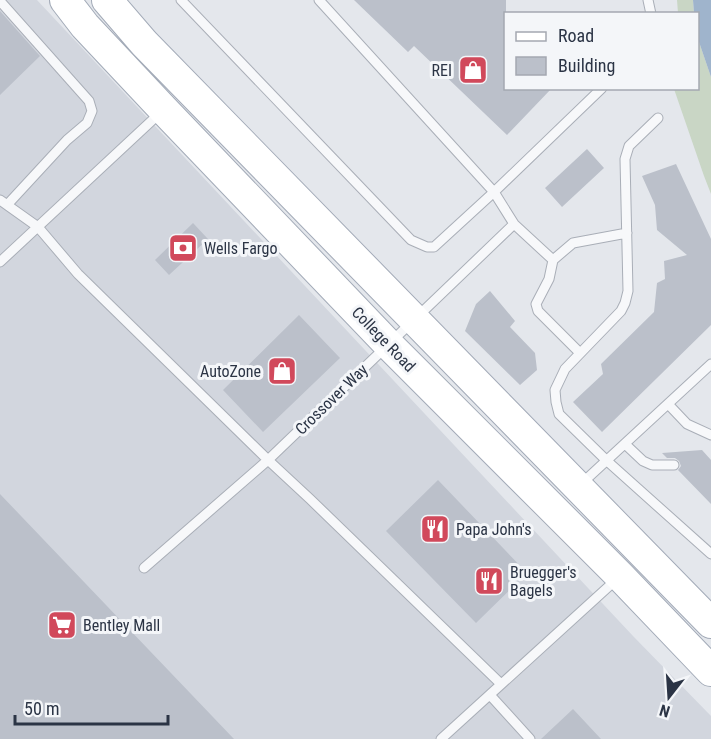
<svg xmlns="http://www.w3.org/2000/svg" width="711" height="739" font-family="'Roboto Condensed',sans-serif">
	<rect width="100%" height="100%" fill="#e4e7ec"/>
	<path fill="#d2d6de" d="M0,0H37L633,636L711,716V739H0Z"/>
	<path fill="#c9d6c5" d="M677,0H693L694,13H678Z
		M698,39L711,77V194L704,176L674,89L698,88Z"/>
	<path fill="#9fb4cc" d="M693,0H711V77L698,39V14L694,13Z"/>
	<path fill="#bbc0ca" d="M354,0H506V88H552L507,135L414,46L408,52Z
		M0,11L40,56L0,95Z
		M587,149L604,168L562,207L545,188Z
		M676,164L711,239V325L602,432L573,402L603,374L601,364L654,312L657,283L665,279L664,261L687,255L657,230L655,205L642,176Z
		M193,223L208,239L169,275L155,260Z
		M490,291L515,321L510,327L535,353L537,370L520,385L465,331L476,304Z
		M299,315L340,358L263,432L223,390Z
		M702,450L711,460V504L678,470L681,466L679,461L675,458H667L662,453Z
		M438,480L527,573L476,623L386,531Z
		M0,494L234,739H0Z
		M573,709L601,739H541Z"/>
	<g fill="none" stroke-linecap="round" stroke-linejoin="round">
		<g stroke="#a9aeb7" stroke-width="11">
			<path id="lane" d="M181,0L411,240L427,247H434L494,192L602,88
				M319,0L494,192L514,224L553,260L549,279L536,304L538,311L580,353
				M648,0L651,14
				M0,1L89,101L92,111L87,123L67,140L7,205
				M658,118L629,146L625,159L628,291L625,303L621,311L565,369L555,390L556,402L559,414L606,460L711,554
				M0,200L38,227L78,274L268,460L310,499L501,684
				M553,260L573,243L627,233
				M0,262L160,113
				M668,404L687,424L711,435
				M625,444L643,461L652,465H674
				M580,485L711,364
				M144,568L268,460L514,224
				M490,695L530,739
				M441,739L618,578"/>
		</g>
		<g stroke="#a3abb8" stroke-width="32">
			<path id="primary" d="M65,0L85,26L163,109L388,344L620,576L711,671
				M107,0L144,43L711,623"/>
		</g>
		<use href="#lane" stroke="#f7f8fa" stroke-width="9"/>
		<use href="#primary" stroke="#fff" stroke-width="30"/>
	</g>
	<defs>
		<g id="shop-square" transform="scale(1.5)"><rect x="-9" y="-9" width="18" height="18" rx="4" fill="#d1495b" stroke="#f4f6f9"/><path d="M-5-2.5h2.3a2.7 3.5 0 0 1 5.4 0H5L5.5 6h-11ZM-1.5-2.5h3a1.5 2.3 0 0 0-3 0Z" fill="#fff"/></g>
		<g id="bank-square" transform="scale(1.5)"><rect x="-9" y="-9" width="18" height="18" rx="4" fill="#d1495b" stroke="#f4f6f9"/><path d="M-6-4H6V4H-6ZM0-2.3a2.3 2.3 0 1 0 0 4.6a2.3 2.3 0 1 0 0-4.6Z" fill="#fff"/></g>
		<g id="restaurant-square" transform="scale(1.5)"><rect x="-9" y="-9" width="18" height="18" rx="4" fill="#d1495b" stroke="#f4f6f9"/><path d="M-5-6h1v4h1v-4h1v4h1v-4h1v5L-1.5 .5V6h-2V.5L-5-1ZM5-6V6H3V1.5H1.5Q1.5-4 5-6Z" fill="#fff"/></g>
		<g id="supermarket-square" transform="scale(1.5)"><rect x="-9" y="-9" width="18" height="18" rx="4" fill="#d1495b" stroke="#f4f6f9"/><path d="M-6-5.5h2.5l.6 2H6L4.5 2H-2.5L-4.4-4H-6ZM-1.5 3.2a1.3 1.3 0 1 0 .1 0ZM3 3.2a1.3 1.3 0 1 0 .1 0Z" fill="#fff"/></g>
	</defs>
	<g fill-rule="evenodd">
		<use href="#shop-square" x="473" y="70"/>
		<use href="#bank-square" x="183" y="248"/>
		<use href="#shop-square" x="282" y="371"/>
		<use href="#restaurant-square" x="435" y="529"/>
		<use href="#restaurant-square" x="489" y="581"/>
		<use href="#supermarket-square" x="62" y="625"/>
	</g>
	<g text-anchor="middle" stroke-width="6" stroke-linejoin="round" paint-order="stroke">
		<g font-size="16" fill="#2b3445" stroke="#f4f6f9" text-anchor="start">
			<text x="452" y="76" text-anchor="end">REI</text>
			<text x="204" y="254">Wells Fargo</text>
			<text x="261" y="377" text-anchor="end">AutoZone</text>
			<text x="456" y="535">Papa John's</text>
			<text x="510" y="578">Bruegger's<tspan x="510" dy="18">Bagels</tspan></text>
			<text x="83" y="631">Bentley Mall</text>
		</g>
		<g font-size="16" fill="#2b3445" stroke="#f4f6f9">
			<text transform="translate(384 339) rotate(46)" y="6">College Road</text>
			<text transform="translate(331 399) rotate(-44)" y="6">Crossover Way</text>
		</g>
	</g>
	<rect x="504" y="12" width="195" height="78" fill="#f4f6f9" stroke="#a4a8b1" stroke-width="1.5"/>
	<rect x="516" y="32" width="30" height="9" fill="#ffffff" stroke="#a4a8b1" stroke-width="1.5"/>
	<text x="558" y="42" font-size="18" fill="#2b3445">Road</text>
	<rect x="516" y="57" width="30" height="18" fill="#bbc0ca" stroke="#a4a8b1" stroke-width="1.5"/>
	<text x="558" y="72" font-size="18" fill="#2b3445">Building</text>
	<g transform="translate(669 697) rotate(197)" stroke="#f4f6f9" stroke-width="4.5" paint-order="stroke">
	<path d="M0-4.5L10 22L0 15L-10 22Z" fill="#2b3445"/>
	<text y="-9" font-size="16" font-weight="bold" text-anchor="middle" fill="#2b3445">N</text>
	</g>
	<path d="M15 715v9h153v-9" fill="none" stroke="#2b3445" stroke-width="3"/>
	<text x="24" y="715" font-size="18" fill="#2b3445" stroke="#f4f6f9" stroke-width="4.5" paint-order="stroke">50 m</text>
</svg>
